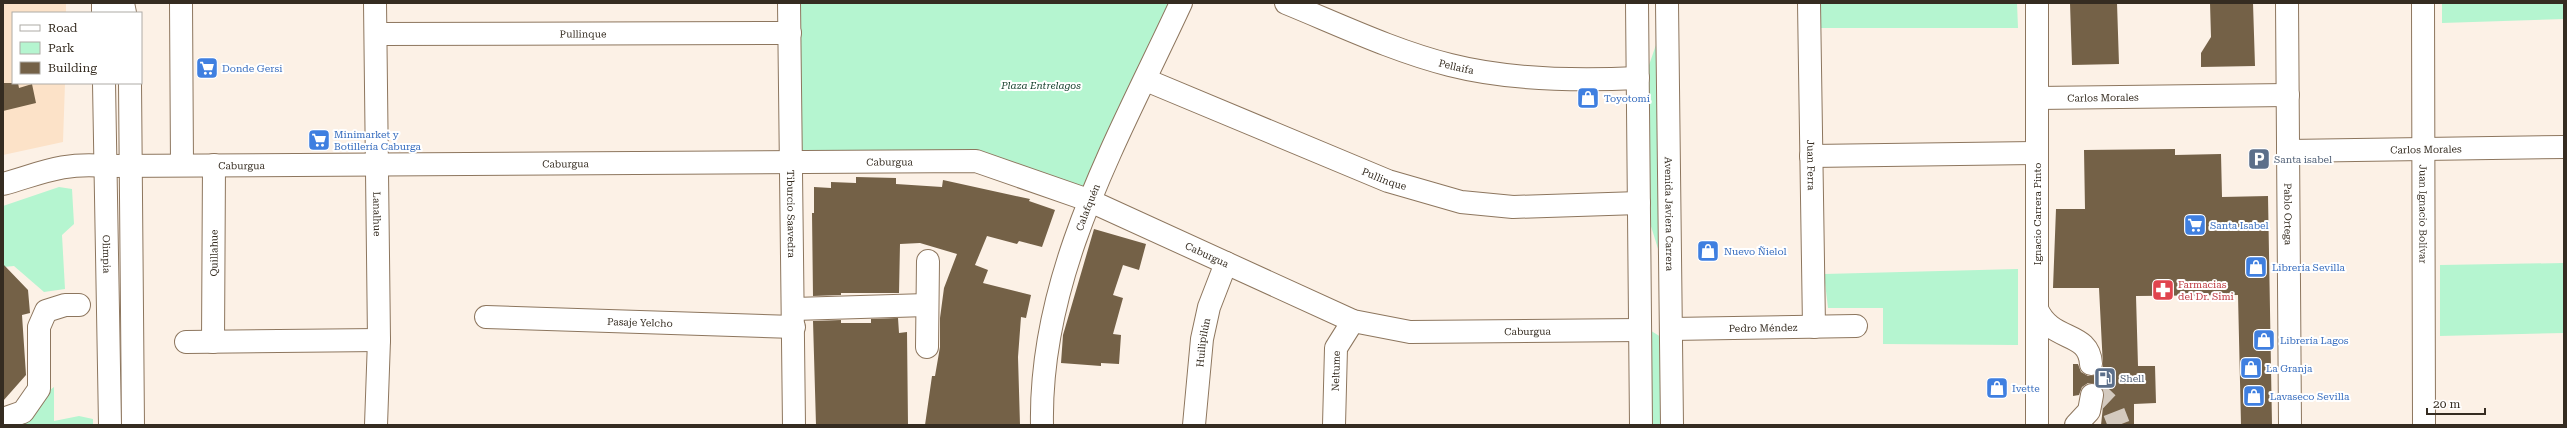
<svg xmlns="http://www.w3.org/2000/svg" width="2567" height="428" font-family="'Roboto Serif',serif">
	<rect width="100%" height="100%" fill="#fcf1e6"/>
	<path fill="#fce2c8" d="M3,3H66V13H13V83H65L63,142L3,155Z"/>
	<path fill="#b5f5d0" d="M799,3H1170L1083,188L978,151H802Z
		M1819,3H2017L2018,28H1820Z
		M2442,3H2564V19L2442,23Z
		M1658,39L1659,252L1650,223L1648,68Z
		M59,187L72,189L74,224L62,235L65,289L44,292L14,266L3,267V206Z
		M2564,263V333L2440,336V265Z
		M2018,269V345L1883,344V308H1828L1824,274Z
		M1648,329L1661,337V425H1649Z
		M54,387V421L79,416L93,419V425H3Z"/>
	<path fill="#746147" d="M2070,3H2117L2119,64L2072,65Z
		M2210,3H2253L2255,66L2201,67V53L2211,37Z
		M3,83H18L19,88L32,84L36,103L3,111Z
		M2175,149V155L2221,154L2222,197L2268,196L2272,425H2241L2238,295L2136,296L2138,366H2155L2156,403L2134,404V425H2101L2104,397L2100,385L2088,383L2082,387L2079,395L2073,396V364H2078L2081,372L2088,376L2099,374L2103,367L2099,288H2053L2056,209H2085L2084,150Z
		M856,177L896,178V184L942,187L943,180L1030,199L1029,201L1055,210L1042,247L1019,241L1017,244L987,236L975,265L988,270L983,283L1031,295L1026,318L1021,317L1018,357L1020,425H925L932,376H935L940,347V318L944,288L957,254L920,243L900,244L899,293H841V295L813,296L812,213H814V187L831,188V182L856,183Z
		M1094,229L1146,244L1139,270L1123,265L1113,295L1123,298L1113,334L1121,335L1119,364L1101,363V366L1061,363L1063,335Z
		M3,264L28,290L30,313L22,315L26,375L3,401Z
		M898,318L899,333L907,332L908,425H816L813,321L841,320V323H871V319Z"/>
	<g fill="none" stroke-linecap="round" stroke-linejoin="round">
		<path stroke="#d4cabf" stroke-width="22" stroke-dasharray="22 11" stroke-linecap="butt" d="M2092,388L2112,407L2119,425"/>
		<g stroke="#8d765e" stroke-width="24">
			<g id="minor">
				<path d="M103,3V13"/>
				<path d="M123,3L125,13"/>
				<path d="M181,3L182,165"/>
				<path id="s1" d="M375,3L379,340L376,425"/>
				<path id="s2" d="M789,3L794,425"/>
				<path id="s3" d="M1286,3C1340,25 1394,51 1450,65C1509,80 1578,81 1638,78"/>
				<path id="s4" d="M1809,3L1814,327"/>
				<path id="s5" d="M2287,3L2290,425"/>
				<path id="s6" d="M2423,3L2424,425"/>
				<path id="s7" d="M376,34L790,33"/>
				<path id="s8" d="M1146,80L1388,181L1461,202L1513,207L1639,203"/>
				<path id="s9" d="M104,83L110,425"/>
				<path d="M130,83L133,425"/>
				<path id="s10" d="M2037,98L2288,95"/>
				<path id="s11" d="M2288,151L2564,147"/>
				<path d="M1811,156L2037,153"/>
				<path id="s12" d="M3,184C42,173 63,162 106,166L976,161L1088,200L1353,321L1410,332L1640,330"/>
				<path d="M794,309L927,305"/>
				<path d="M2037,309C2052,343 2089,330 2091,364"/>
				<path id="s13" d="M486,317L794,327"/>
				<path id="s14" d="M1671,329L1856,326"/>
				<path d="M186,342L379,340"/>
				<path id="s15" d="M213,342L214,165"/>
				<path d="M927,347L928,261"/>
				<path d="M3,419L23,412L39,389V327L46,311L65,305H79"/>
				<path id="s16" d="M1042,425C1039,273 1119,137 1181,3"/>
				<path id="s17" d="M1194,425L1202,339L1209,307L1226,263"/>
				<path id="s18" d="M1334,425L1336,348L1353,321"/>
				<path d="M2037,425V3"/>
				<path d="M2076,425L2089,411L2092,395"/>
			</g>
		</g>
		<g stroke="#8d765e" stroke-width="24">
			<g id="major">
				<path d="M1637,3L1641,425"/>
				<path id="s19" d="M1667,3L1672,425"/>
			</g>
		</g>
		<use href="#minor" stroke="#fff" stroke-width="22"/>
		<use href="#major" stroke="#fff" stroke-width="22"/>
	</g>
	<defs>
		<g id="supermarket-square" transform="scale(1.15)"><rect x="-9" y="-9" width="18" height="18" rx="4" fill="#3f7fe0" stroke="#fff"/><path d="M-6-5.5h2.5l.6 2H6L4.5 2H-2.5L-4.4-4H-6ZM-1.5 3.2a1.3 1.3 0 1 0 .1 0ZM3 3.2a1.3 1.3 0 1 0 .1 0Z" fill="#fff"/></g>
		<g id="shop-square" transform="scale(1.15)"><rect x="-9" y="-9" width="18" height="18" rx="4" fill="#3f7fe0" stroke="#fff"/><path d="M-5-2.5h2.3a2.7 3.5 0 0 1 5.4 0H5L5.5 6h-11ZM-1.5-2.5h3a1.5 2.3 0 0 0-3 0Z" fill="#fff"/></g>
		<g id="parking-square" transform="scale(1.15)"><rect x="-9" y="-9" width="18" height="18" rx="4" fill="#5c6f8a" stroke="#fff"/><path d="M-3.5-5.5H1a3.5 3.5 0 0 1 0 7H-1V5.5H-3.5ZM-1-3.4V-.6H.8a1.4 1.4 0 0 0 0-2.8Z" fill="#fff"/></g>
		<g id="pharmacy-square" transform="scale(1.15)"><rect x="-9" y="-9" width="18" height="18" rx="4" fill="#e0444e" stroke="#fff"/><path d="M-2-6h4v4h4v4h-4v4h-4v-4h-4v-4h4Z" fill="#fff"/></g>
		<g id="fuel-square" transform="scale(1.15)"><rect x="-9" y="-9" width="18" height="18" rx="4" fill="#5c6f8a" stroke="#fff"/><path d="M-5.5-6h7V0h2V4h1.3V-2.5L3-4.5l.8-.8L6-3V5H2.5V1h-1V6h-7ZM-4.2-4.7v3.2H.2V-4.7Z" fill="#fff"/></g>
	</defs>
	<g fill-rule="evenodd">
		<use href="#supermarket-square" x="207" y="68"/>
		<use href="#shop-square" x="1588" y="98"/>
		<use href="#supermarket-square" x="319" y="140"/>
		<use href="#parking-square" x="2259" y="159"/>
		<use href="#supermarket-square" x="2195" y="225"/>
		<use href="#shop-square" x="1708" y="251"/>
		<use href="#shop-square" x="2256" y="267"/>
		<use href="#pharmacy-square" x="2163" y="290"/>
		<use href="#shop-square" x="2264" y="340"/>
		<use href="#shop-square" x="2251" y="368"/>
		<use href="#fuel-square" x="2105" y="378"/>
		<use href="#shop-square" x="1997" y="388"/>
		<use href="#shop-square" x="2254" y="396"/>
	</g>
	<g text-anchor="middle" stroke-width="4" stroke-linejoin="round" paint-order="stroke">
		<g font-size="10" fill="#352c21" stroke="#fff">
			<text dy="4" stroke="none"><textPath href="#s7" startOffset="207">Pullinque</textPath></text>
			<text dy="4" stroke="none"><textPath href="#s3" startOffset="182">Pellaifa</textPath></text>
			<text dy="4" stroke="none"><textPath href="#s10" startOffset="66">Carlos Morales</textPath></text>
			<text dy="4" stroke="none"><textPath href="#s11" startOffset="138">Carlos Morales</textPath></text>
			<text dy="4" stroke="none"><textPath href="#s12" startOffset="889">Caburgua</textPath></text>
			<text dy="4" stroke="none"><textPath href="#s12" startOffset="565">Caburgua</textPath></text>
			<text dy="4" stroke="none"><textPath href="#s12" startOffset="241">Caburgua</textPath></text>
			<text dy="4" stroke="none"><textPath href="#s4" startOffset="162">Juan Ferra</textPath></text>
			<text dy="4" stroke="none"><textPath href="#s8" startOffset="258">Pullinque</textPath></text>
			<text dy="4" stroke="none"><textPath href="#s16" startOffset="224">Calafquén</textPath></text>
			<text dy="4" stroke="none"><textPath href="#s1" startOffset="211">Lanalhue</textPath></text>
			<text dy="4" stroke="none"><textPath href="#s2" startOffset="211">Tiburcio Saavedra</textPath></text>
			<text dy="4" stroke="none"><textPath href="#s19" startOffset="211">Avenida Javiera Carrera</textPath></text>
			<text transform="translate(2037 214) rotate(-90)" y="4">Ignacio Carrera Pinto</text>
			<text dy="4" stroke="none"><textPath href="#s5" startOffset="211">Pablo Ortega</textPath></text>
			<text dy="4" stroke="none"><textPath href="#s6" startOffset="211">Juan Ignacio Bolívar</textPath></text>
			<text dy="4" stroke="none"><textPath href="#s15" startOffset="89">Quillahue</textPath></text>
			<text dy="4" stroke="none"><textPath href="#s9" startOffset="171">Olimpia</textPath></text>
			<text dy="4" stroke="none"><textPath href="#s12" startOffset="1225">Caburgua</textPath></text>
			<text dy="4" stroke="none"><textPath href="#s13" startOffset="154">Pasaje Yelcho</textPath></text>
			<text dy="4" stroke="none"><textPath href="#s14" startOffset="92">Pedro Méndez</textPath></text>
			<text dy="4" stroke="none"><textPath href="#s12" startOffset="1561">Caburgua</textPath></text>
			<text dy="4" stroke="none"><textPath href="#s17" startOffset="83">Huilipilún</textPath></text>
			<text dy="4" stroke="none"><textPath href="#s18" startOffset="54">Neltume</textPath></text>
		</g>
		<g font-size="10" fill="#366cbe" stroke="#fff" text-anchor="start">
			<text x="222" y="72">Donde Gersi</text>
			<text x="1604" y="102">Toyotomi</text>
			<text x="334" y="138">Minimarket y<tspan x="334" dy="12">Botillería Caburga</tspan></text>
			<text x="2210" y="229">Santa Isabel</text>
			<text x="1724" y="255">Nuevo Ñielol</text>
			<text x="2272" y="271">Librería Sevilla</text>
			<text x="2280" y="344">Librería Lagos</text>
			<text x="2266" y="372">La Granja</text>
			<text x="2012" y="392">Ivette</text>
			<text x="2270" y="400">Lavaseco Sevilla</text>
		</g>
		<g font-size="10" font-style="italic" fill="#103b27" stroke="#fff">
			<text x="1041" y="89">Plaza Entrelagos</text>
		</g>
		<g font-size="10" fill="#4e5e75" stroke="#fff" text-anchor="start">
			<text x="2274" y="163">Santa isabel</text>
			<text x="2120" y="382">Shell</text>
		</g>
		<g font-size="10" fill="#be3a42" stroke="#fff" text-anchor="start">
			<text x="2178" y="288">Farmacias<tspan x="2178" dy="12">del Dr. Simi</tspan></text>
		</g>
	</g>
	<rect width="2567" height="428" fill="none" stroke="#352c21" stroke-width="8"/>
	<rect x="12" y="12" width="130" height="72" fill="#ffffff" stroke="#aeaba6"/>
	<rect x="20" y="25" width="20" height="6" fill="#ffffff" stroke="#aeaba6"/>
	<text x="48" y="32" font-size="12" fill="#352c21">Road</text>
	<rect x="20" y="42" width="20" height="12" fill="#b5f5d0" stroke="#aeaba6"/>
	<text x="48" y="52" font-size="12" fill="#352c21">Park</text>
	<rect x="20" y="62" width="20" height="12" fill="#746147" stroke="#aeaba6"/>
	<text x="48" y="72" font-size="12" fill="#352c21">Building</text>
	<path d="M2427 408v6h58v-6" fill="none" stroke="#352c21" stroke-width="2"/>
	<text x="2433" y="408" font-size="12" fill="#352c21" stroke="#ffffff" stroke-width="3" paint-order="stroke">20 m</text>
</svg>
